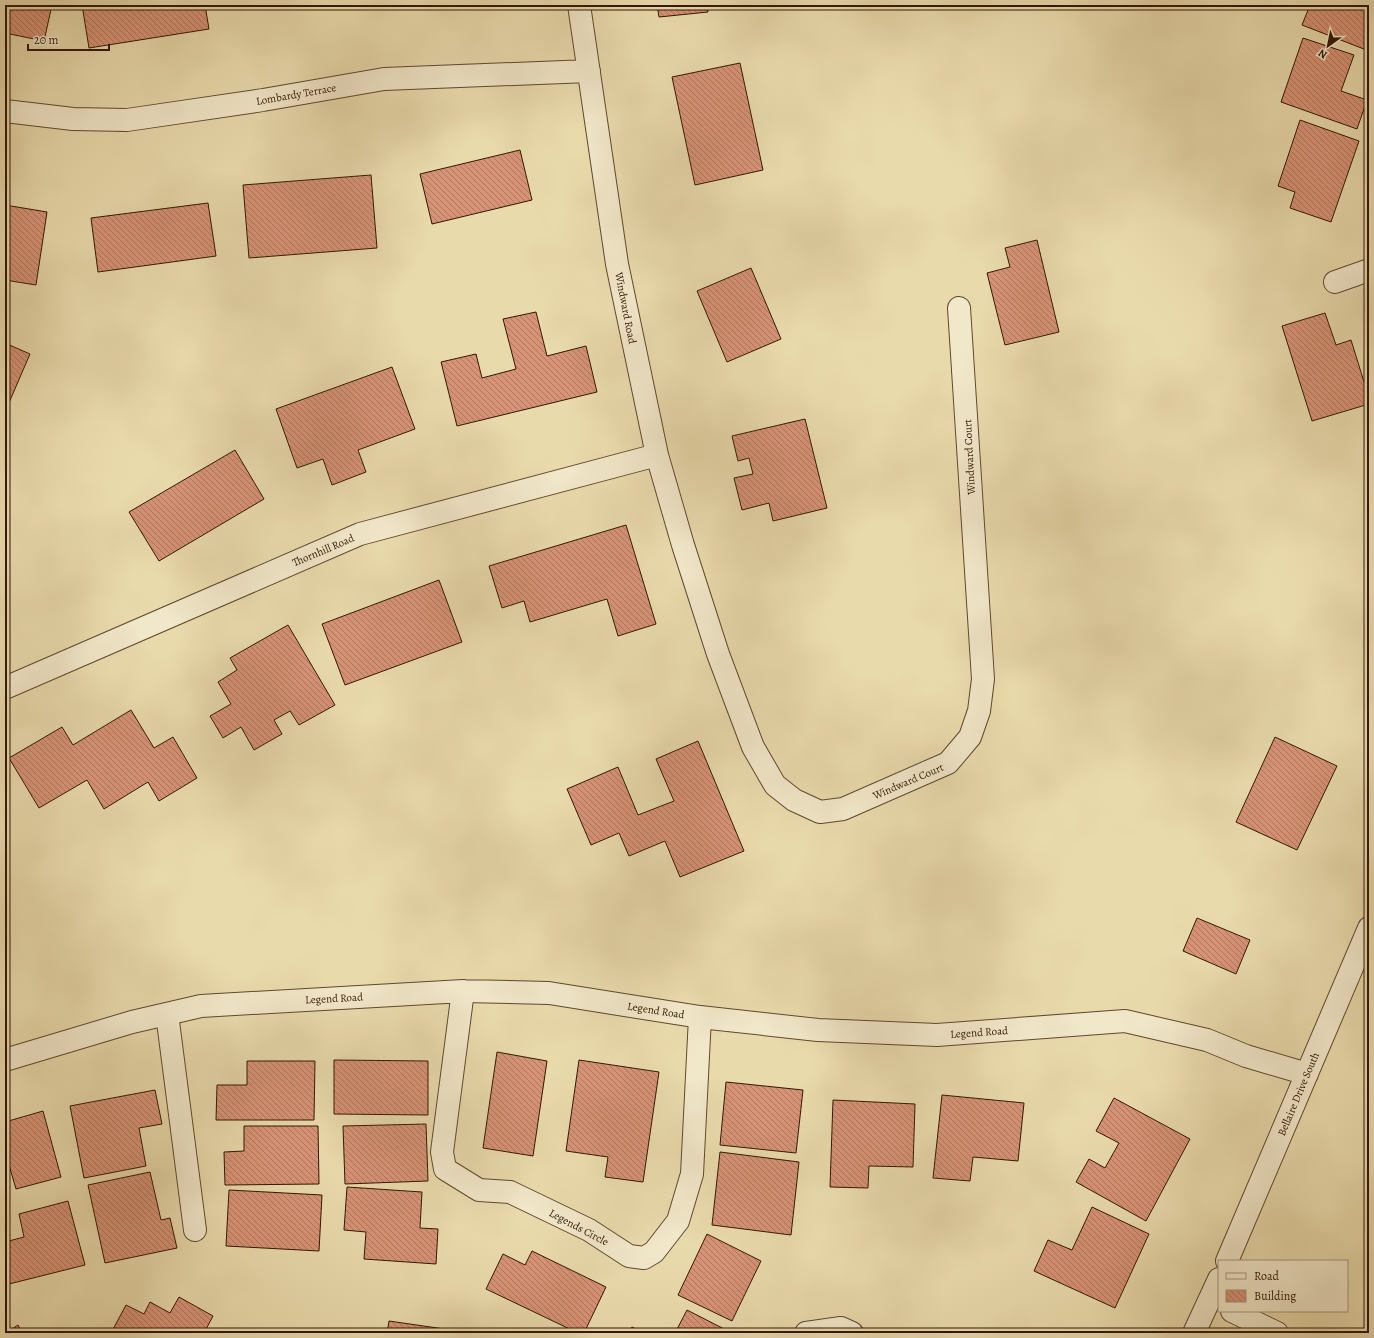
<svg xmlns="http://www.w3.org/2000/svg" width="1374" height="1338" font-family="Alegreya,serif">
	<defs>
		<pattern id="building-back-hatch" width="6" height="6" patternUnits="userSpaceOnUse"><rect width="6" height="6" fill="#d79376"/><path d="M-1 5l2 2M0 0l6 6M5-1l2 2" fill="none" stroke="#af775f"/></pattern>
	</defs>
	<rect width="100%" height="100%" fill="#e9daac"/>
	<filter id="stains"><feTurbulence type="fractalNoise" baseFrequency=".005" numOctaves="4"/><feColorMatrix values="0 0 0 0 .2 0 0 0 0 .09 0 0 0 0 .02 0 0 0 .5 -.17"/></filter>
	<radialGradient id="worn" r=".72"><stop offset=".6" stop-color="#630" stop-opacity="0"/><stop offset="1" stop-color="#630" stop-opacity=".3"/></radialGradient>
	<path fill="url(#building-back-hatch)" stroke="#321703" d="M5,5H52L44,41L5,33Z
		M82,5H205L209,29L89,48Z
		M657,5H707L708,12L659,17Z
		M1310,5H1369V51L1302,25Z
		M1303,38L1354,55L1341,91L1367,100L1357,129L1281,102Z
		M740,63L763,170L695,185L672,77Z
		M1300,120L1359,141L1331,222L1290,208L1295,192L1278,186Z
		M520,150L532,200L432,224L420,174Z
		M371,175L377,248L249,258L243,185Z
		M208,203L216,256L98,272L91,218Z
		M5,205L47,212L36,285L5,280Z
		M1037,240L1059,332L1005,345L987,273L1010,267L1005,248Z
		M751,268L781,339L727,362L697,291Z
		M536,312L547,356L586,346L597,392L457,426L441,362L476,354L482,378L516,369L503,319Z
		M1325,313L1336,345L1351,340L1369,398V404L1312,421L1282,326Z
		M5,343L30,354L5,412Z
		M392,367L415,429L358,450L366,472L332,485L323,459L297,468L276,409Z
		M805,419L827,508L773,521L769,503L742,510L734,478L753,474L749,458L738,461L732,436Z
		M235,450L264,499L159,561L129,512Z
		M626,525L656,624L618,636L607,599L530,622L524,601L502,608L489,566Z
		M439,580L462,642L345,685L322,624Z
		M288,625L335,705L299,725L290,711L274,720L282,734L254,750L241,727L223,738L210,716L231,704L218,682L237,670L230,658Z
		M131,710L154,748L173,737L197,778L159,801L148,782L104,809L87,780L39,808L9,758L62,727L73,745Z
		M1275,737L1337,766L1297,850L1236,822Z
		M698,741L744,851L680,877L665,841L629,856L619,833L591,845L567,789L618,767L638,815L674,801L656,759Z
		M1197,918L1250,940L1236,974L1183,951Z
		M497,1052L547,1061L533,1156L483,1148Z
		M334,1060L428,1061V1115L334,1114Z
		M579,1060L659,1072L643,1182L605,1177L608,1157L566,1151Z
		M247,1061H315L314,1120H216L217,1085H247Z
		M726,1082L803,1090L796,1153L720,1145Z
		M155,1090L162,1124L139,1128L146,1166L84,1178L70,1106Z
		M942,1095L1024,1103L1018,1161L973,1157L970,1181L933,1178Z
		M1114,1098L1190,1139L1146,1221L1076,1182L1089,1159L1105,1168L1119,1143L1096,1131Z
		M833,1100L915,1104L913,1167L869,1166L868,1188L830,1187Z
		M43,1111L61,1177L16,1189L9,1165L5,1166V1122Z
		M426,1124L428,1181L345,1184L343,1126Z
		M244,1126H318L319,1184L225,1185L224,1152L244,1151Z
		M720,1152L799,1162L791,1235L712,1225Z
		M150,1172L161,1220L170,1218L177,1248L105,1263L88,1185Z
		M347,1187L422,1192L420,1228L438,1229L436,1264L364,1259L366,1232L344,1230Z
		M229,1190L322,1195L319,1251L226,1246Z
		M68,1201L85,1265L5,1285V1242L24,1237L19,1214Z
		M1092,1207L1149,1234L1115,1308L1034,1271L1048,1240L1072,1250Z
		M707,1234L761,1261L732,1321L678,1295Z
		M532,1251L606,1287L584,1333H578L486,1289L503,1254L525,1265Z
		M179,1297L213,1316L204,1333H111L126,1305L144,1314L150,1302L170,1313Z
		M687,1310L732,1333H675Z
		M389,1321L472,1333H387Z
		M18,1325L22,1333H6Z
		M632,1327L644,1333H628Z"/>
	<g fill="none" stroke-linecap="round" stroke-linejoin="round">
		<g stroke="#60482d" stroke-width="24">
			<path id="minor" d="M579,5L617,264L657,455L683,545L718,654L753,747L775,785L794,800L820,812L843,809L948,763L970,737L979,711L983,679L959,308
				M5,111L73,119L127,120L263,100L384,79L589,71
				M1335,282L1369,270
				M5,688L360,534L657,455
				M463,991L442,1152L445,1169L479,1190L510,1192L589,1230L629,1256L644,1258L654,1252L678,1221L692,1174L700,1017
				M167,1014L195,1230
				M5,1060L132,1022L201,1006L463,991L549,993L700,1017L818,1030L937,1035L1125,1021L1207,1040L1246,1056L1307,1074
				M1227,1261L1369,928
				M1232,1311L1277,1333
				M806,1333L841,1328L852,1333
				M1194,1333L1219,1279"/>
		</g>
		<use href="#minor" stroke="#f1e7c9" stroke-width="22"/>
	</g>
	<g text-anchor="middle" stroke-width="3.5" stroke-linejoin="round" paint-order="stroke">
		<g font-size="11" fill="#321703" stroke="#f1e7c9">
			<text transform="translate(296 94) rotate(-10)" y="4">Lombardy Terrace</text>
			<text transform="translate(626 308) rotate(79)" y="4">Windward Road</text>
			<text transform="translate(969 457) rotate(-93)" y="4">Windward Court</text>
			<text transform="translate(323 550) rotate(-23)" y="4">Thornhill Road</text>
			<text transform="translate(908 781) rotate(-23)" y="4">Windward Court</text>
			<text transform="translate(334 998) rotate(-3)" y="4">Legend Road</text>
			<text transform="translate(656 1010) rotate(9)" y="4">Legend Road</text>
			<text transform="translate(979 1032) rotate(-4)" y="4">Legend Road</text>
			<text transform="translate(1298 1094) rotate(-67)" y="4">Bellaire Drive South</text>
			<text transform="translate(579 1227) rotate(28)" y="4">Legends Circle</text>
		</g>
	</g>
	<rect width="1374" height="1338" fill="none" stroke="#e9daac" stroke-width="20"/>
	<rect x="6" y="6" width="1362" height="1326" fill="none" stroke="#321703" stroke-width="2"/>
	<rect x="10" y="10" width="1354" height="1318" fill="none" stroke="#321703"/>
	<rect x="1218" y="1260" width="130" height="52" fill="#f1e7c9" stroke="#a5947a"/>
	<rect x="1226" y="1273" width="20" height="6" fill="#f1e7c9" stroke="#a5947a"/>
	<text x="1254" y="1280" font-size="12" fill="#321703">Road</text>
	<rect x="1226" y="1290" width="20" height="12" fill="url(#building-back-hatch)" stroke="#a5947a"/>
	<text x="1254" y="1300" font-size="12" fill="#321703">Building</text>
	<g transform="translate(1328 46) rotate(213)" stroke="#f1e7c9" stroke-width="3" paint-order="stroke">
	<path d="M0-3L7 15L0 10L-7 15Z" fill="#321703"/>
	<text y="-6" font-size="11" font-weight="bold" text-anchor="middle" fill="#321703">N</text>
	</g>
	<path d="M28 44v6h81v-6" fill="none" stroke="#321703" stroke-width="2"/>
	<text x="34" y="44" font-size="12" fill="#321703" stroke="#f1e7c9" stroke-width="3" paint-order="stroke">20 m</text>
	<rect width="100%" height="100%" filter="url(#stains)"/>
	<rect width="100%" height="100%" fill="url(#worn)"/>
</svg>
